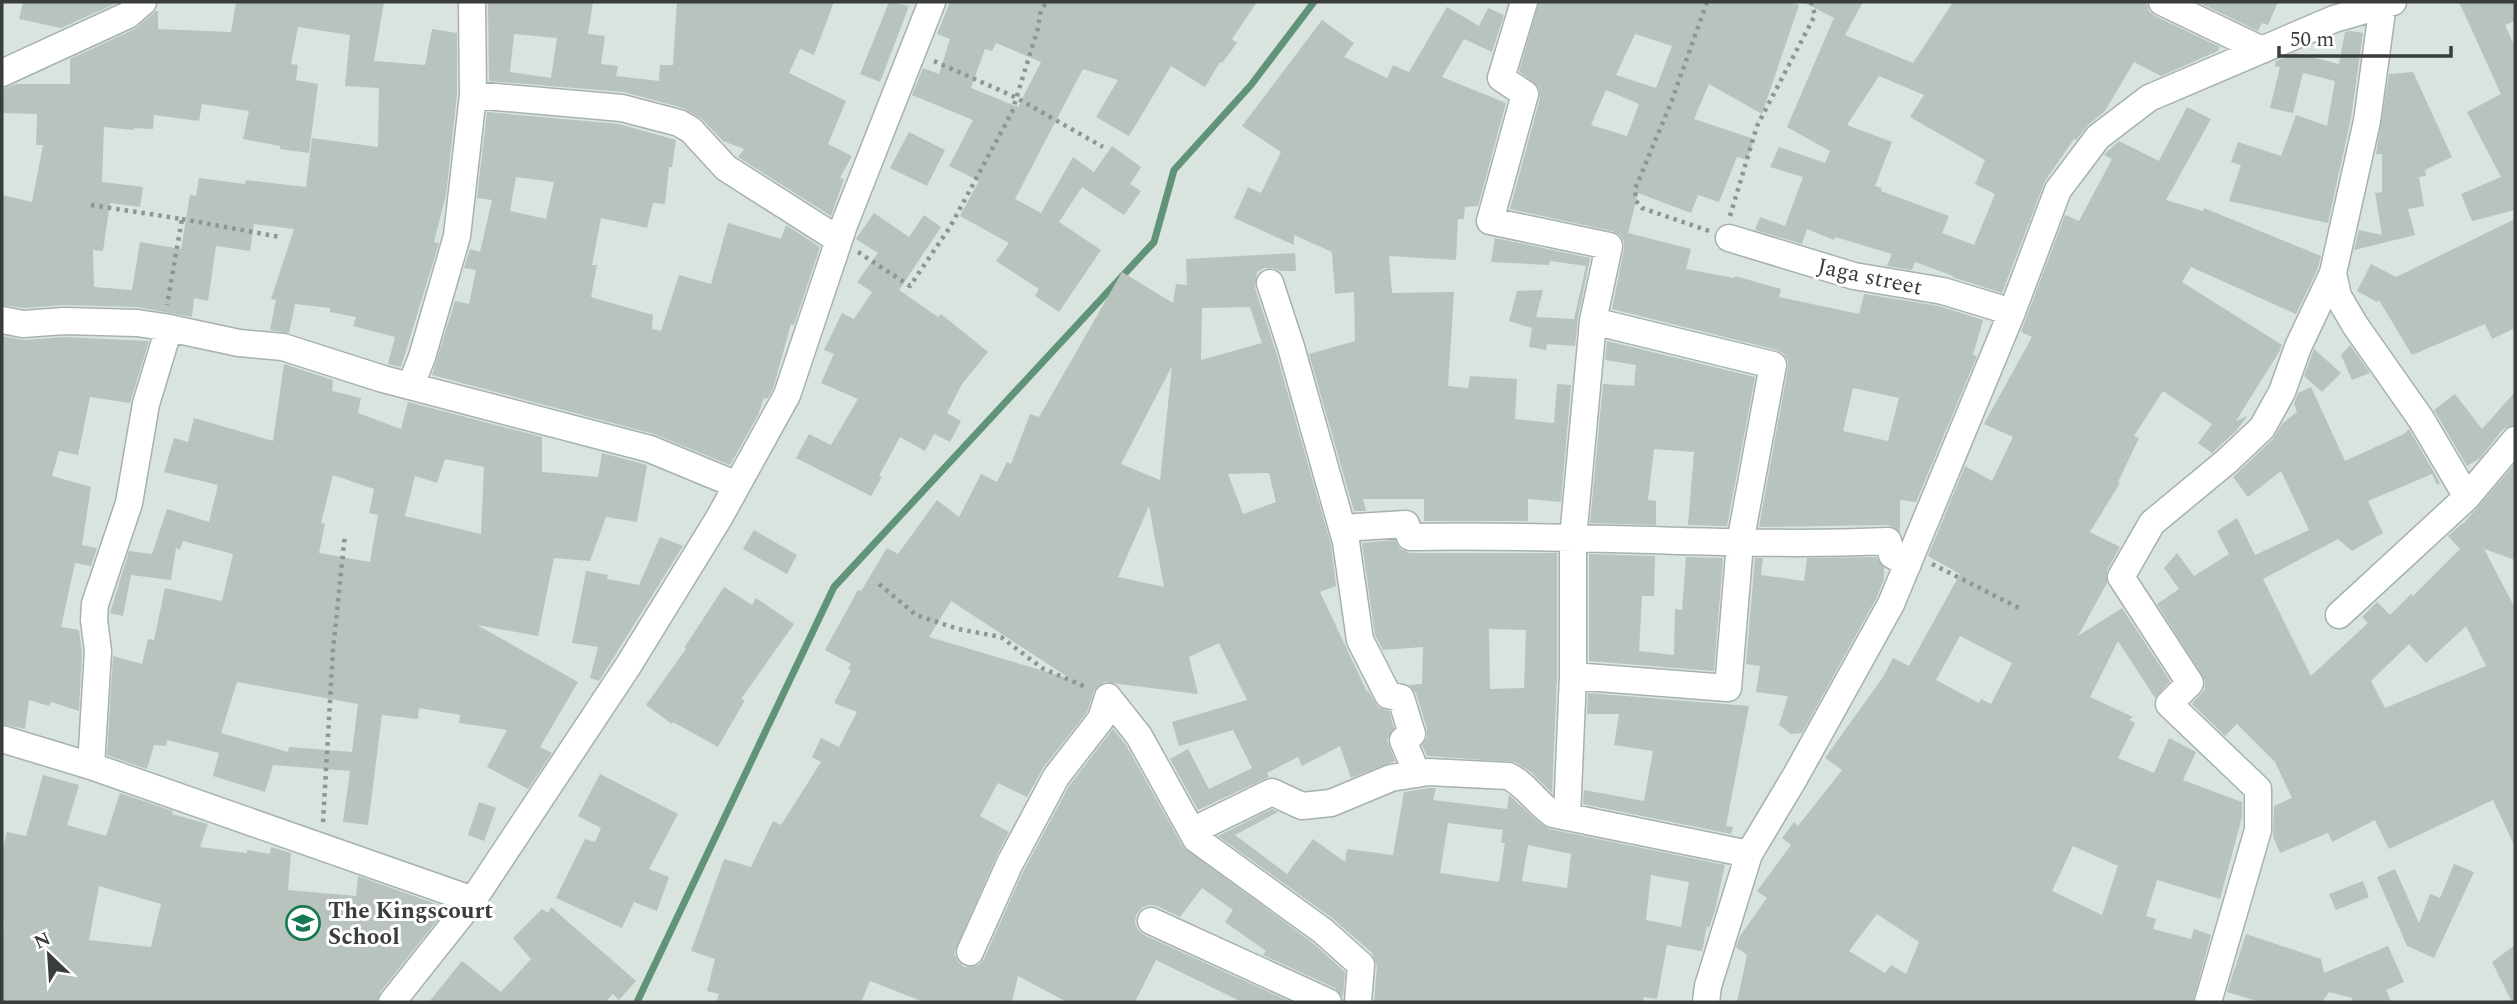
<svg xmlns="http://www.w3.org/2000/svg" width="2517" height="1004" font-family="Spectral,serif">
	<rect width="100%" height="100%" fill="#d8e4dd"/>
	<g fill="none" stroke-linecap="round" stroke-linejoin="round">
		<path stroke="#619378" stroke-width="7" d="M637,1002L834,587L1154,242L1174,170L1251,85L1314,2"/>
	</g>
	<path fill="#b7c3bc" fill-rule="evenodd" d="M23,2H119L61,28L19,19Z
		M236,2H384L374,61L425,65L432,29L457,33V94L446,195L434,242L439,243L401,367L388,364L395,337L353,326L356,317L330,312V308L295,304L289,333L270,330L276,300L271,299L294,229L254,224L250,251L216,246L208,301L194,298L192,317L137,307L64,305L24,308L2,305V195L32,202L43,145H36L37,114L2,113V89L16,84H70V59L135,29L156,11H158V29L231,32ZM298,27L350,35L345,86L379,88L378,147L312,138L306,187L246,180L245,184L199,178L196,196L190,195L181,249L140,242L132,290L94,287L93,250L103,251L110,203L140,207L143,187L102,182L104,127L134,130V128L153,129L154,115L199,121L202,104L249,111L243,139L280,146V149L309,153L318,84L296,80L298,65L291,64Z
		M488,2H593L588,34L605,36L601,64L618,66L616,76L659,81L660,65H673L677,2H834L814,55L800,49L789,73L846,101L828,144L852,156L840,178L844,179L831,216L738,157L744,149L723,141L702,119L683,108L624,92L489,81ZM514,34L557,38L551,78L510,72Z
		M889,2L909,6L880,82L860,74Z
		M950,2H1257L1232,39L1237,43L1222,63L1220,62L1205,87L1171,66L1129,136L1096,117L1118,80L1083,69L1015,199L1041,213L1073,157L1094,172L1112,146L1141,167L1130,184L1141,191L1124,215L1082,187L1059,222L1101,250L1059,312L1035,296L1039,289L996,261L1009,243L960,216L979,181L949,166L973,120L912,95L923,68L939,74L950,39L937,34ZM996,43L1041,62L1018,107L971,88L985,49L992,51Z
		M1539,2H1788L1799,5L1762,114L1709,84L1694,119L1754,139L1747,160L1737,157L1719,202L1698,195L1691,213L1638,193L1628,233L1691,249L1686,269L1734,278L1735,276L1781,289L1779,297L1859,314L1864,294L1939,306L1983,320L1973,355L1977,356L1916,502L1900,500V532L1888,525L1759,527L1788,368V361L1784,354L1777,350L1612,309L1624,249V242L1620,235L1612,231L1510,209L1540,98L1539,88L1519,71ZM1635,34L1672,46L1656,88L1616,75ZM1606,90L1639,104L1627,136L1591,125ZM1853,388L1899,398L1888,441L1843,431Z
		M1803,2H1863L1845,35L1913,63L1953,2H2141L2147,4L2149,11L2155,16L2220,47L2218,51L2161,76L2134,62L2105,111L2088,125L2076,140L2074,139L2045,181L2002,293L1952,277L1953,276L1915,262L1912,270L1887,266L1892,254L1835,237L1834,240L1807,229L1802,244L1755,230L1760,217L1785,226L1803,177L1770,167L1779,147L1825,163L1830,151L1787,127L1834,18ZM1879,76L1924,95L1910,117L1985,160L1975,184L1995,194L1974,245L1942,233L1949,216L1881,191L1882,188L1875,186L1892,142L1847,125Z
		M2198,2H2278L2268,25L2262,23L2258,31Z
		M2459,2H2515V21L2505,25L2515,47V210L2472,221L2461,194L2501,177L2467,112L2501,94Z
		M1447,7L1479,26L1488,8L1504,15L1492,52L1464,39L1442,77L1506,103L1478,206L1465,207L1464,219H1458L1456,260L1389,256L1392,293L1454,292L1448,386L1468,388L1470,376L1517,379L1515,419L1554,423L1557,384L1571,385L1561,502L1528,499V521H1424V499H1363L1366,511H1354L1309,354L1355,341L1354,292L1335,294L1332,252L1294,235V245L1234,218L1248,187L1261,193L1281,152L1242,126L1322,20L1354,43L1344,57L1387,78L1393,65L1409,72Z
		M2350,31L2363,33L2351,118L2328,223L2229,201L2241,165L2231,162L2238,142L2281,156L2296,115L2327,126L2335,81L2303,73L2293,113L2270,108L2280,67L2275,66L2276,61L2294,53L2339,64L2345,32Z
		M2413,72L2452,157L2425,170L2426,176L2419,177L2424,206L2408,209L2415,235L2354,250L2359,230L2382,235L2375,193L2382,192V154H2376L2389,74Z
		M2187,107L2211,119L2166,200L2203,211L2204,208L2321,256L2318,268L2296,314L2191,267L2182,282L2282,345L2279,352L2236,421L2247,416L2237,430L2212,453L2198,443L2212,424L2163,391L2134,436L2139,438L2118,482L2120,483L2090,532L2120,547L2107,570V583L2078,636L2122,608L2170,681L2155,698L2118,641L2090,697L2133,717L2129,720L2135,723L2118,758L2154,773L2169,738L2196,752L2183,780L2242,802V817L2220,899L2157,880L2146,916L2156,919L2153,929L2191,939L2194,929L2211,935L2193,1002H1737L1747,955L1736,947L1740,936L1767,898L1757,891L1791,845L1782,838L1794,822L1798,826L1842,770L1825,758L1883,677L1893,658L1909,666L1960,574L1928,556L1965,466L1992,481L2013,437L1984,424L2032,337L2021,332L2065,215L2079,221L2112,159L2104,155L2119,141L2159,161ZM1960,636L2012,663L1991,704L1981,699L1979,703L1936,680ZM2073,846L2118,866L2102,915L2052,891ZM1877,914L1919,942L1906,974L1891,965L1885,973L1849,951Z
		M487,112L619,124L676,140L672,167H669L665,204L653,203L647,228L601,218L592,265H597L591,297L653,315L652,329L661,331L679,275L711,284L728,223L781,239L786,225L820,247L794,325L791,324L773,389L767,399L764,398L758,415L730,465L654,434L432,375L455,301L469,304L476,270L464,268L470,249L480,252L492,200L477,198ZM516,177L554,182L546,219L510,211Z
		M909,132L945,150L927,186L890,168Z
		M874,213L909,237L924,215L941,227L899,290L938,317L941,314L988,352L962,384L947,413L961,421L950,442L934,434L925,451L900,437L879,476L882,477L871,496L796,458L809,434L831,445L858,399L821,383L834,354L824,350L842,313L854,319L872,292L857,282L878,253L856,239Z
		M2515,219V328L2492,339L2485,324L2412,355L2379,300L2377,302L2357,291L2371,264L2396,277Z
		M1495,238L1590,258L1578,318L1575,346L1547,344L1546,350L1529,347L1532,328L1509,321L1517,291L1543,290L1536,317L1574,319L1586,266L1550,261L1549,265L1491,262Z
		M1295,253L1296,271H1280L1273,268H1264L1257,272L1255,288L1276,352L1331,545L1336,586L1320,592L1368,694L1367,689L1378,707L1389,711L1394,728L1387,740L1395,761L1351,778L1340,746L1302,766L1298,757L1267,773L1269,777L1198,810L1170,759L1188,749L1209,789L1252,768L1233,730L1179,746L1172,722L1247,700L1219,643L1189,657L1198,694L1104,682L1094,691L1087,712L1043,768L1027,797L998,783L980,816L1009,832L996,857L954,953L958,962L964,967L979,965L984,959L1024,870L1069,786L1113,729L1126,745L1183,847L1313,943L1345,972L1343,997L1335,988L1263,955L1266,951L1225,922L1233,910L1202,888L1180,917L1157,906L1149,905L1142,908L1136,915L1135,923L1138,930L1144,935L1291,1002H1242L1156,960L1135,1002H1067L1018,976L1012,1002H924L870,981L861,1002H716L719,994L707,991L715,959L691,951L724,859L751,867L773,821L781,825L821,762L812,757L821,738L839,747L857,712L834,703L851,670L848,669L851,664L825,650L858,590L861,591L887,548L898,554L937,500L959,517L981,474L997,482L1007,462L1011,464L1030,414L1039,417L1122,272L1173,303L1176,284L1187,285L1186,259ZM1250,307L1262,343L1201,360L1202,308ZM1172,366L1160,480L1121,464ZM1269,473L1276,502L1243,514L1228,474ZM1149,506L1164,587L1118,577ZM951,601L1071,679L929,637Z
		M2,336L24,340L64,337L149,341L130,403L90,397L78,455L59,451L52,476L91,487L82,545L97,548L91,566L75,563L61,627L79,630L82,652L79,711L51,702L49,706L29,700L25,729L2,724Z
		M1607,341L1755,377L1727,526L1688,525L1694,452L1654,449L1648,500L1656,501V525L1590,523L1603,384L1634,386L1636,365L1605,360Z
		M2350,345L2370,373L2352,380L2341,355Z
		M2314,349L2341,373L2322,392L2304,376Z
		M284,364L333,380L332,391L361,398L358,413L401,429L408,402L542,437V472L598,477L602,453L647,465L637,522L606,517L590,561L554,558L538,636L477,625L578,682L540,747L552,753L528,789L487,767L507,730L459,723L460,715L419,708L418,719L382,715L368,825L343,822L350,771L273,765L265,792L213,776L219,753L167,740L166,746L154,745L147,769L107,755L113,656L142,664L148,639L154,640L165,588L222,601L233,554L183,541L180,550L176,548L171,580L131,575L123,616L110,613L129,551L152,554L167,509L209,522L218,485L164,472L174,438L188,442L194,418L273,441ZM445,459L484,467L481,534L405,516L415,476L437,483ZM333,475L374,489L369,513L378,515L370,562L319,553L325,524L321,523ZM237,682L358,704L352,752L289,747L288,752L221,733Z
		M2311,387L2345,461L2404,434L2409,429L2440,483L2437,485L2432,474L2368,501L2383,533L2352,551L2338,539L2263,579L2311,676L2368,623L2362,617L2377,602L2390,615L2411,594L2413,596L2460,549L2448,536L2463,523V524L2515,464V560L2484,549L2515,608V847L2493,800L2389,849L2375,820L2332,842L2328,833L2280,853L2273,836L2274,806L2292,798L2275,762L2237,724L2225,736L2192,704L2205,689V680L2157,604L2179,589L2164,568L2177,553L2194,576L2229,554L2217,531L2237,518L2255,555L2309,530L2281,471L2248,497L2233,477L2273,439L2282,424L2297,412L2294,404L2298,393ZM2466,626L2486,666L2385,708L2371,681L2409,644L2426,663Z
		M2515,392V425L2503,429L2480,458L2467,466L2434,410L2455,394L2482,429Z
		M754,530L797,555L787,574L743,549Z
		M660,537L683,546L681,549L599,681L590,678L598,647L572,643L586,571L608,575L607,579L639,585Z
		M1395,540L1400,549L1410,553H1557V676L1552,793L1531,772L1515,762L1427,756L1422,745L1427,738V729L1416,693L1409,685L1422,684L1423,647L1383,650L1375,635L1362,543ZM1489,629L1526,630L1524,688L1490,689Z
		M1589,554L1655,556L1654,596H1642L1639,651L1674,655L1675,609L1682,610L1686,557L1723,558L1714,671L1589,661Z
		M1876,557L1884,568V579L1877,597L1802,733L1791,734L1779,725L1788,696L1756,692L1760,666L1746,664L1755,558H1763L1761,575L1804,581L1807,558Z
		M724,587L752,605L756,598L794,624L741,699L745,700L718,747L673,722L672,724L646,705L686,649L684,648Z
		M1588,693L1749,706L1726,826L1733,827L1731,834L1583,804L1584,790L1644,801L1653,751L1614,745L1619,714H1587Z
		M600,774L678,814L649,869L669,877L657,911L634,902L622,928L556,898L585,839L595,842L601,828L578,816Z
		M43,775L79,785L67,825L106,836L120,793L173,811L172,814L208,824L200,847L247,853V850L270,854L271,847L291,853L288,890L356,896L358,876L447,908L380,992L377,1002H2V943L4,923H2V853L7,832L26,836ZM99,886L161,904L151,947L89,940Z
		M1429,788H1436L1433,800L1507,809L1509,795L1537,821L1549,829L1725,865L1715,910L1709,928L1707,926L1702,951L1667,945L1657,999L1644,997L1643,1002H1374L1377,966L1372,953L1332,918L1218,836L1272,809L1278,812L1235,835L1287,874L1313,839L1345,862L1347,849L1393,855L1404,792ZM1448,823L1503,830L1501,843H1505L1499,882L1440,873ZM1528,845L1571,854L1567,888L1522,881ZM1651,875L1689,882L1681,927L1646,920Z
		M479,802L496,808L484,841L468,835Z
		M2454,864L2474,872L2434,958L2407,946L2377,877L2395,869L2419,923L2430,894L2440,898Z
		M2363,881L2369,897L2336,910L2329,894Z
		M551,907L636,981L619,1000L613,994L605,1002H429L462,961L501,992L531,959L513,938L542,909L548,913Z
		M2246,934L2321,959L2324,973L2388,946L2404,982L2386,990L2391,1002H2353L2352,998L2329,992L2322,1002H2260L2227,992Z
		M2515,945V1002H2512L2492,962Z"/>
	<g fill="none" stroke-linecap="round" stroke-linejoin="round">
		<g stroke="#a6b2ab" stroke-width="29">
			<path id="minor" d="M1524,2L1501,78L1525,94L1490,221L1609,246L1593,321L1573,539V676L1567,816
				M2162,2L2262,50
				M2383,4L2367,121L2333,273L2338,296L2355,325L2421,419L2467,497
				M2,73L128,15L143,2
				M473,95L622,108L679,123L691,130L726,168L839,240
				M1729,238L1854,276L1943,291L2012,312
				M1270,283L1291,347L1346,542L1360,640L1388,695L1401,698L1412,734L1403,740L1417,774
				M2,320L23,324L64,321L137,323L164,327L239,343L283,347L383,379L650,449L737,485
				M411,385L422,357L457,236L473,95L472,2
				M1342,528L1406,524L1410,537C1569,533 1728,548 1888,541L1892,555L1908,564
				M2339,615L2467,497L2515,440
				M1573,676L1728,688L1740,543L1773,365L1593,321
				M1108,697L1139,736L1196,839L1323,931L1361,965L1358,1002
				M2,739L91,766L473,900
				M91,766L98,651L94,620L95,604L129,503L146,404L169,328
				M1192,831L1272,792L1302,806L1331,803L1391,778L1428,772L1508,776C1526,784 1536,803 1553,814L1749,854
				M1151,921L1328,1002
				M970,952L1010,863L1056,777L1101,719L1108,697
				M392,1002L473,900L628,666L719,518L787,395L844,225L932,2
				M1706,1002L1708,986L1749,854L1795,777L1891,604L2012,312L2058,190L2098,137L2149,98L2334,19L2393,2
				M2208,1002L2258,830V789L2169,704L2190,683L2121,577L2152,523L2227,461L2262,428L2282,392L2298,347L2333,273"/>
		</g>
		<path stroke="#8d9691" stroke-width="4.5" stroke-dasharray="3.5 5" stroke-linecap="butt" d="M1707,2L1671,103L1635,189L1636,201L1642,208L1709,231
			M934,61L1015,97L1103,147
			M91,205L182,219L167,305
			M1730,216L1757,126L1815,15L1811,2
			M182,219L280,237
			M858,252L910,286L950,227L1012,112L1038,28L1040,14L1046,2
			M1932,564L2019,608
			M879,584L916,615L958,629L1001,637L1042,668L1088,688
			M323,822L333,650L345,534"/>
		<use href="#minor" stroke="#fff" stroke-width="26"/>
	</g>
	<defs>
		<g id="school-ring" transform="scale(1.75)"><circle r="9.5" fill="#fff" stroke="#177951" stroke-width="1.5"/><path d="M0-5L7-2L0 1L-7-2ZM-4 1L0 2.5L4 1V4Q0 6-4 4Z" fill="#177951"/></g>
	</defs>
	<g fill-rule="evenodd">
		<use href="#school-ring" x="303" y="923"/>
	</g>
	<g text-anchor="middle" stroke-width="6" stroke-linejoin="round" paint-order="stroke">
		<g font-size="23" fill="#393d3b" stroke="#fff">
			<text transform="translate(1870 276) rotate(12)" y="8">Jaga street</text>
		</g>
		<g font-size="23" font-weight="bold" fill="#393d3b" stroke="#fff" text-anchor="start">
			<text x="328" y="918">The Kingscourt<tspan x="328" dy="26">School</tspan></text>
		</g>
	</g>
	<rect width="2517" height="1004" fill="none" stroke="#393d3b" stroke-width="7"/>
	<g transform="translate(49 955) rotate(335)" stroke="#ffffff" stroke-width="5" paint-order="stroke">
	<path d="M0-5L12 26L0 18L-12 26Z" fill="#393d3b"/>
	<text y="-10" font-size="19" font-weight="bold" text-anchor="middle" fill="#393d3b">N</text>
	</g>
	<path d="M2279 46v10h172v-10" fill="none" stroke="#393d3b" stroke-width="3.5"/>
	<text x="2290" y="46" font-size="21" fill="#393d3b" stroke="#ffffff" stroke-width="5" paint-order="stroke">50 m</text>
</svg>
